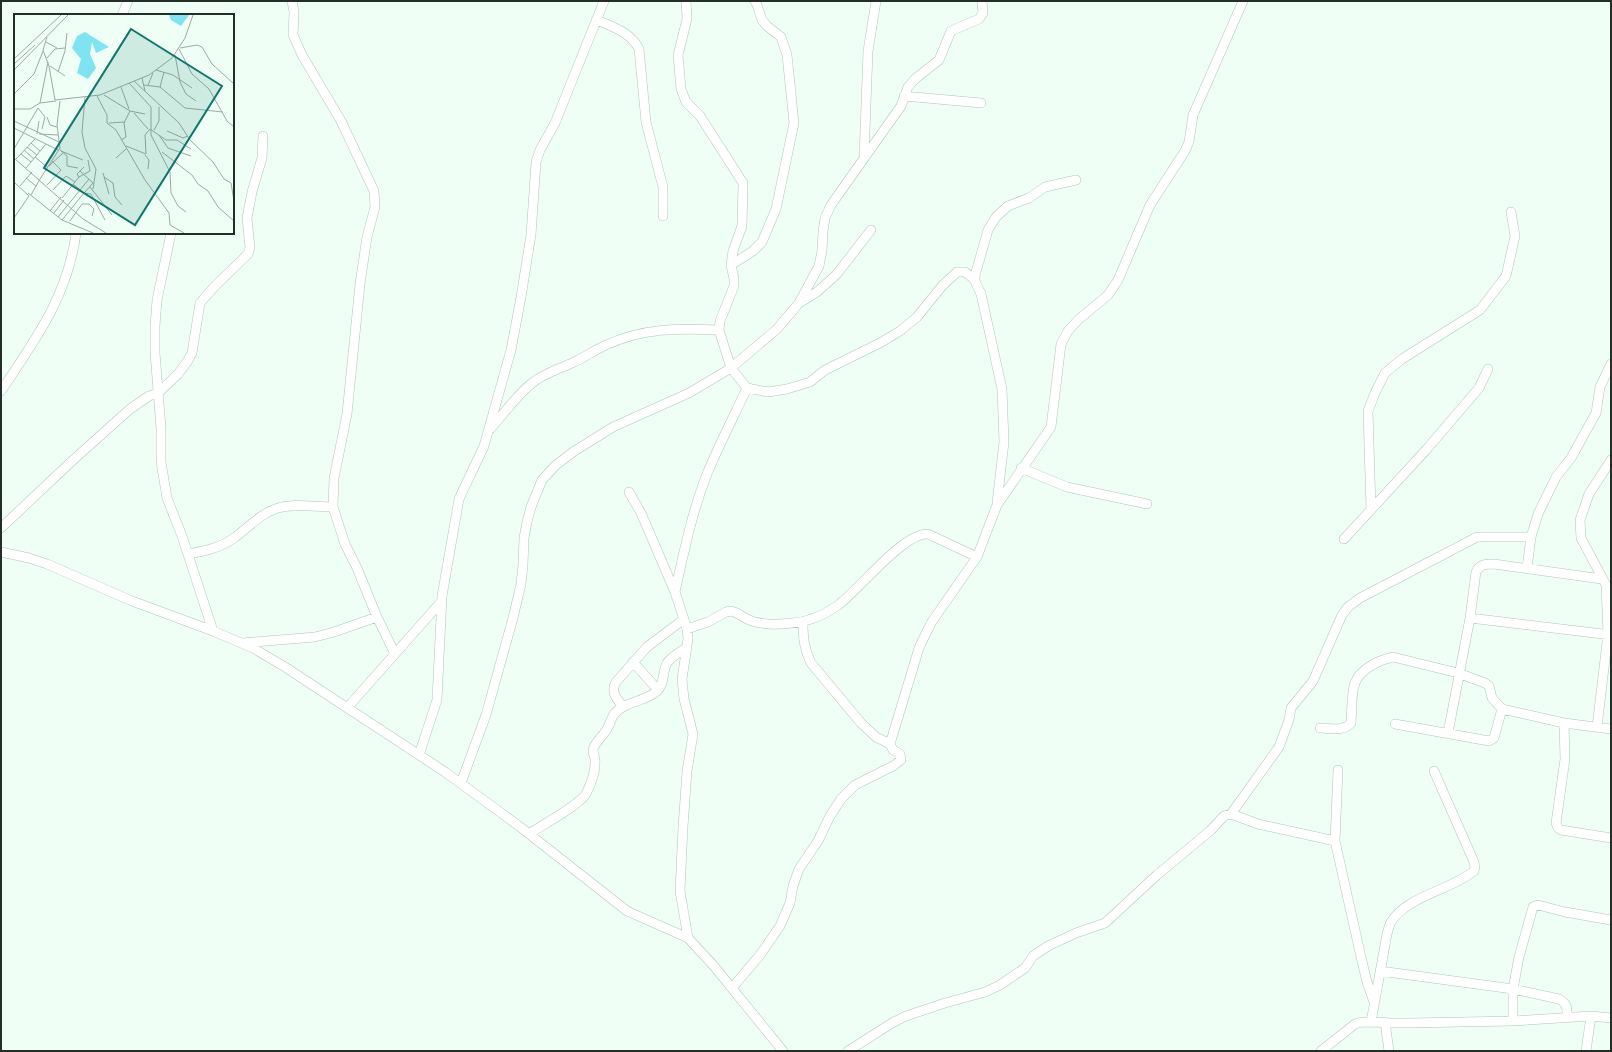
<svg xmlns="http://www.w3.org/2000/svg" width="1612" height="1052" font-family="Georgia,serif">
	<rect width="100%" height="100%" fill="#effff6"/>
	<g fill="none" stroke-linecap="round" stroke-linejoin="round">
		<g stroke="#aec7ba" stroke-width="10">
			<path id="minor" d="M292,1L294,12L293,35L302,55L341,121L374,191L375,207L367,237L360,284L347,414L334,478L333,507L345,544L357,568L377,617L395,654
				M686,1L687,19L678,55L681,89L686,102L700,116L743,183L742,226L733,251L731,265L734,279V286L720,321L719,330L731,368L747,388L768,392L787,389L810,382L825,370L880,343L900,331L917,317L942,286L957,272H965L974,279L981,294L1002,389L1004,442L997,503
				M122,15L128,1
				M597,20C612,27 631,32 639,49L646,122L663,187V216
				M904,96L981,103
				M864,158L868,51L876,1
				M171,233L157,300L155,326V353L161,428V462L167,498L182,536L213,631
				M731,265L753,251L762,242L776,209L794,123L787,55L781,37L767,26L762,20L757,5L755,1
				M974,279L988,230L996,217L1008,206L1029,198L1045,187L1076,180
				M801,302L817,292L836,275L871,230
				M1,391C35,340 68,296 76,233
				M490,429C504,414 515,397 531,384C543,373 560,369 574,362C585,357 595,350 606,345C643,328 679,328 719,330
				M1021,468L1067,487L1147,504
				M629,492L641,513L675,592L687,629L688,639L682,679L684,699L693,734L687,771L683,827L680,891L688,938
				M1371,509L1368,411L1375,393L1385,373L1402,359L1480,310L1506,276L1515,236L1511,212
				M1,528L72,461L130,409L149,396L158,393L178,374L187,362L192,353L200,303L215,286L248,254L250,248L247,218L252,192L262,158L263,136
				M1344,539L1426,450L1479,388L1488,369
				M1,552L29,558L47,564L132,601L213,631L253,648L285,667L445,772L519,826L627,911L688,938L713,965L783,1051
				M188,554C205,551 220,548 234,538C248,528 261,513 278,508C295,503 315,507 333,507
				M1527,568L1531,537L1538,514L1556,477L1571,458L1596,413L1600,387L1611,364
				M675,592C684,552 692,512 707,474C719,445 734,416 747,388
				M1470,618L1611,635
				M803,622C803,637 804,649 811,663L861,723L876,737L890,744
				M687,629L708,622L726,612L731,611C737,612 741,616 747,619C759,625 778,625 792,623C807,622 824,615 837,606C859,590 904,532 928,534L977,557
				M242,643L315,637L334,632L377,617
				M633,662L658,690
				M623,707C617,699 610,692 616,682L647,647L684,619
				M347,708L441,602
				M1564,723L1565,759L1556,823L1558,828L1561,830L1611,838
				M1395,724L1489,741L1494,738L1502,709
				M1597,727L1608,634L1606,585L1581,538L1580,520L1589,494L1611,460
				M1320,728C1331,728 1343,732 1351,723C1352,711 1351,693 1355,683C1360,669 1379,660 1393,657L1458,673L1485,683L1489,686L1492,698L1502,709L1564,723L1611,729
				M1448,733L1470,618L1476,572C1480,564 1485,564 1494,564L1602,579
				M419,755L437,700L442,596L459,499L484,446L511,350L521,297L531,235L536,162L540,150L555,123L604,1
				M1338,770L1335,841L1361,957L1367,982L1374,1002
				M461,783L486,715L513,618L521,584L523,565L524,538L527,522L531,507L542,480L556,465L573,452L613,427L689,393L731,368L777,329L799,303L819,266L822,251L823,232L825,218L831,205L901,106L908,87L915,79L939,60L951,31L979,19L983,13L982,1
				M1231,814L1258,824L1335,841
				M529,834C542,825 578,806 586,794C591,784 596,770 595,759C594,756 593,753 593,750C594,742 605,735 608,727C611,723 611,718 614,714C625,701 645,702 657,691C665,684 662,672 667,663C672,656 680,652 686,648
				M1380,971L1513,989L1559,999C1568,1004 1567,1008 1567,1017
				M732,988L760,955L780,926L790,903L793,886L799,869L818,841L830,816L841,799L855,785L893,766L901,760L900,754L893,750L890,744L919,648L931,623L977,557L997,505L1051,427L1061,344L1068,331L1078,320L1108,295L1118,280L1150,205L1185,151L1189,142L1193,115L1243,1
				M1513,1021V989L1519,957L1533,907L1538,905L1565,912L1611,920
				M1371,1022L1387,934C1388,930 1389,926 1391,922C1407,896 1451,890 1474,871L1475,867L1474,862L1434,771
				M1385,1022L1389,1051
				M848,1051L892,1023L906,1016L945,1003L985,992L1000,985L1025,968L1033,956L1048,946L1076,933L1105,923L1157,875L1211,830L1224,816L1231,814L1279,747L1289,720L1291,708L1313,681L1342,615L1348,607L1360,598L1477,537H1531
				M1321,1051L1355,1024L1362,1022L1410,1023L1513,1021L1591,1016L1611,1018
				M1586,1051L1591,1016"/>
		</g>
		<use href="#minor" stroke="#fff" stroke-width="9"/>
	</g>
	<g transform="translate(14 14)">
		<rect width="220" height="220" fill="#effff6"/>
		<path d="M155,1H175L167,12L157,6ZM71,18L95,33L82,39L78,28L76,40L82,54L74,65L63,59L67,45L58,34L63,22Z" fill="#80e3f1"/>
		<path fill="none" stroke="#9eaba4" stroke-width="1" d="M33,23L29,36L35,52L41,86L86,81L135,61L158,44L171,24L179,1M32,28L43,34M166,34L183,31L188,33L198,50L220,70M165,35L178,60L195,75L213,107L220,113M161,41L166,68L172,80L182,87M33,44L41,35L51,34M0,45L47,1M0,50L21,31M36,52L51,62M0,56L54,1M142,56L159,61L178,74M44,58L51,37L53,19M128,64L131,77M120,67L165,109L176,126L199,148L210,165L217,169L220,187M115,69L137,93V121L156,158L157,179L164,192L172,198M130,71L146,73L171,94L209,98M134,71L139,59M107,73L115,95M146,73L150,58M0,80L20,60L29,37M90,81L116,97L131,100M83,82L93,101V109L102,116L131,166L155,199L156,211L170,219M71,83L68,118L71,134L82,155L79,175M26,89L34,48M24,94L31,103L28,115M0,95H16L26,89L42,87M120,99L134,115M33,103L36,111L43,113M0,107L45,128M95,109L111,108M0,114L44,136M140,116L145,107V93M153,117L169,124L174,122M23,120L25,107M25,120L44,121M145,121L154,134L177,142M107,126L112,123L110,109L116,97M17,129L26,137M112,132L132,140L131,121L136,115L152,126H163L177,135M13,133L23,141M0,135L24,94M45,135L53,142V152L64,154M10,136L20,145M47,137L69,146M148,138L178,161L184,170L194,177L204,193L220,207M7,140L17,148M131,141L135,146L134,155M21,143L34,154M0,144L69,205L92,219M102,144L112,135M2,145L21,125M35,152L49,139M12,154L32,130M66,157L79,169L71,178M89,159L95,180M65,163L63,160L70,153M90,163L99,169L101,183L108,191M12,164L22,172M26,165L46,134L43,111L46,87M0,168L15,182L0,204M59,170L70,179L77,180L91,206M33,171L47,156L38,147M6,172L18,158M76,173L98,201M39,176L52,162L61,168M14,179L48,206L79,219M17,181L26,165M48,184L65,163L76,157L74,146M36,197L47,183M63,197L68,190H75L80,195L78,202M40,199L50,186M44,203L75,165M48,206L70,179M56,207L63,197"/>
		<path fill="#0f766e" fill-opacity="0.15" stroke="#0f766e" stroke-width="2" d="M117,15L208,72L121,211L30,154Z"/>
		<rect width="220" height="220" fill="none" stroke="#242e29" stroke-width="2"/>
	</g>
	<rect width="1612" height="1052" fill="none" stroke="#242e29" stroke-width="4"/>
</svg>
